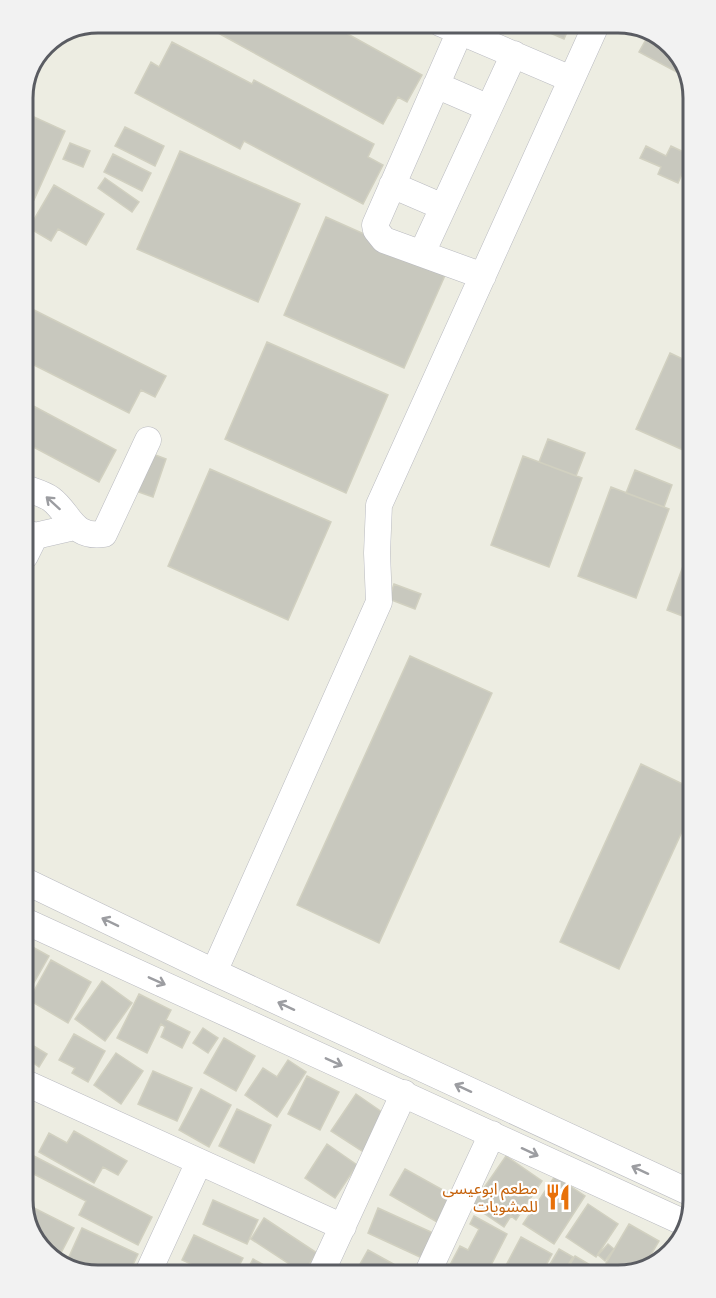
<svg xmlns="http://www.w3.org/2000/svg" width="716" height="1298" font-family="'PT Sans Narrow','Noto Sans Arabic',sans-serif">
	<rect width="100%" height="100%" fill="#edede2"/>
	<path fill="#c8c8be" stroke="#d1d0c0" stroke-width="1.5" d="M200,23H328L422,75L407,102L398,97L383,124Z
		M527,23H571L564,39Z
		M638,28L660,35L688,69V78L639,52L649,34Z
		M172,42L252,84L254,80L374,144L368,157L383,165L363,204L244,141L240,149L135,93L151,62L159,67Z
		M23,112L65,131L34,200L23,195Z
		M125,127L164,146L155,166L115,146Z
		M70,143L90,151L83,167L63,159Z
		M646,146L666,156L671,146L688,154V161L678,183L658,174L661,167L640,158Z
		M180,151L300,204L258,302L137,249Z
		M113,154L151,173L142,191L104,172Z
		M105,178L139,202L132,212L98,188Z
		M54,185L104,214L86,245L58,229L51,241L29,228Z
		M326,217L447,271L404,368L284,315Z
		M24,305L166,376L155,397L141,390L129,413L24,360Z
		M267,342L388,395L346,493L225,439Z
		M670,353L689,362L690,453L636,429Z
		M24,401L116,450L99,482L24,442Z
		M548,439L585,453L576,476L539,462Z
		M150,453L166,459L153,497L136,491Z
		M523,456L582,478L549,567L491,545Z
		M210,469L331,522L288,620L168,566Z
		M635,470L672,485L664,507L626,493Z
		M611,487L669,509L636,598L578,576Z
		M690,547V619L667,610Z
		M394,584L421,594L415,609L389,599Z
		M410,656L492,693L379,943L297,905Z
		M641,764L691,788V812L619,969L560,942Z
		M27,944L49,956L27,995Z
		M51,960L91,982L68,1023L29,1000Z
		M102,981L132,1003L105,1041L75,1019Z
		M139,994L171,1010L166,1020L190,1032L182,1048L161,1037L165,1027L161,1024L147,1053L117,1038Z
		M203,1028L218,1038L208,1053L193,1043Z
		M74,1034L105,1051L88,1082L72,1073L75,1068L59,1060Z
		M224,1038L255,1056L236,1091L204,1073Z
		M27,1042L47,1054L39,1067L28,1059Z
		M116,1053L143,1071L121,1104L94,1085Z
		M288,1060L306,1072L277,1117L245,1095L263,1068L277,1077Z
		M153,1071L192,1088L177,1121L138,1104Z
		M307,1076L339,1092L320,1130L288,1114Z
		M201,1089L231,1105L209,1147L179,1130Z
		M356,1094L389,1117L365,1153L331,1131Z
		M237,1109L271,1125L254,1163L219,1146Z
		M74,1131L127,1161L118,1175L103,1167L94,1183L39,1152L49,1133L67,1143Z
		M327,1144L357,1165L335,1198L305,1178Z
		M30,1154L152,1217L138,1245L79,1215L86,1201L28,1171Z
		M506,1156L542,1181L516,1220L511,1216L504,1227L472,1205Z
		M405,1169L452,1195L437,1222L390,1195Z
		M555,1176L585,1196L554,1244L523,1224Z
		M213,1200L258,1220L247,1244L203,1224Z
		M588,1204L618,1224L596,1257L566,1237Z
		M28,1205L74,1228L61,1253L39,1242L28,1229Z
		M378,1208L433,1233L422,1258L368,1233Z
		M474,1216L507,1234L488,1271L463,1272L450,1265L460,1246L468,1250L479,1229L470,1224Z
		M264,1218L317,1253L303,1273L251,1239Z
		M629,1224L659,1241L642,1270H618L606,1263Z
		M82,1228L138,1254L128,1275H102L68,1259Z
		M194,1235L243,1258L235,1274H212L182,1260Z
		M521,1237L552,1254L543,1271H503Z
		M608,1244L614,1249L605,1261L598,1255Z
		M665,1248L670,1251L657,1261Z
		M559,1249L573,1257L565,1270L546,1271Z
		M368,1250L408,1272L355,1273Z
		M575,1256L592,1266L590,1270H567Z
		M253,1259L279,1273L245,1274Z"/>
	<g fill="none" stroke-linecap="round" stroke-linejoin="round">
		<g stroke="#b9bac0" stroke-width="27">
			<path id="minor" d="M440,23L571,79
				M460,31L375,225L376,230L384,240L483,276
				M436,85L489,108
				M392,185L443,207
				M422,253L514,54
				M25,488C33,491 44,494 51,499C70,513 72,539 104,534L148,440
				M25,532L35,536L74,527
				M25,556L35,536
				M27,882L214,972L693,1194
				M27,922L687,1224
				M214,972L379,602L377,553L379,505L597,23
				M28,1084L343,1227
				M428,1272L492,1134
				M321,1273L404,1093
				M147,1275L199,1162"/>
		</g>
		<use href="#minor" stroke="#fff" stroke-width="26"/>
	</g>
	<defs><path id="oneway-shaft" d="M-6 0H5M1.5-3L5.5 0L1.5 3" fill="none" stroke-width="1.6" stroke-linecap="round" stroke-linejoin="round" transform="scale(1.5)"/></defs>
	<g stroke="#9c9da1">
		<use href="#oneway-shaft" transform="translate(53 503) rotate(-138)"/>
		<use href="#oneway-shaft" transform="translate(110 922) rotate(-154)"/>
		<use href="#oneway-shaft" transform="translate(157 981) rotate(24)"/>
		<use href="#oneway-shaft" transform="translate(286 1006) rotate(-155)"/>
		<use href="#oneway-shaft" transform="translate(334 1062) rotate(24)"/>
		<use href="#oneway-shaft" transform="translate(463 1088) rotate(-155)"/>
		<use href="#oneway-shaft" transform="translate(530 1152) rotate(25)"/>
		<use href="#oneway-shaft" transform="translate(640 1170) rotate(-155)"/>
	</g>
	<defs>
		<g id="restaurant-bare" transform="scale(2.07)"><path d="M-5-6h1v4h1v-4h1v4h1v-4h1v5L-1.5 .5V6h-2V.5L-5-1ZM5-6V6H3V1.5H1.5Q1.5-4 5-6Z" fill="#e8710a" stroke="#fff" stroke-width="2.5" paint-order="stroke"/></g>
	</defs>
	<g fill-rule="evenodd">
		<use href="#restaurant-bare" x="558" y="1197"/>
	</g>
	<g text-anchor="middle" stroke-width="4.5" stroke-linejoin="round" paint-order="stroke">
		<g font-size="16" fill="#c56008" stroke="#fff" text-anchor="end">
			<text x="538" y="1194">مطعم ابوعيسى<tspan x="538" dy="18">للمشويات</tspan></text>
		</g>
	</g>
	<path d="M0 0H716V1298H0ZM98 33H618A65 65 0 0 1 683 98V1200A65 65 0 0 1 618 1265H98A65 65 0 0 1 33 1200V98A65 65 0 0 1 98 33Z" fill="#f2f2f2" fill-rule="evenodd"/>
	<path fill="none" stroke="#5a5c62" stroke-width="3" d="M98 33H618A65 65 0 0 1 683 98V1200A65 65 0 0 1 618 1265H98A65 65 0 0 1 33 1200V98A65 65 0 0 1 98 33Z"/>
</svg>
